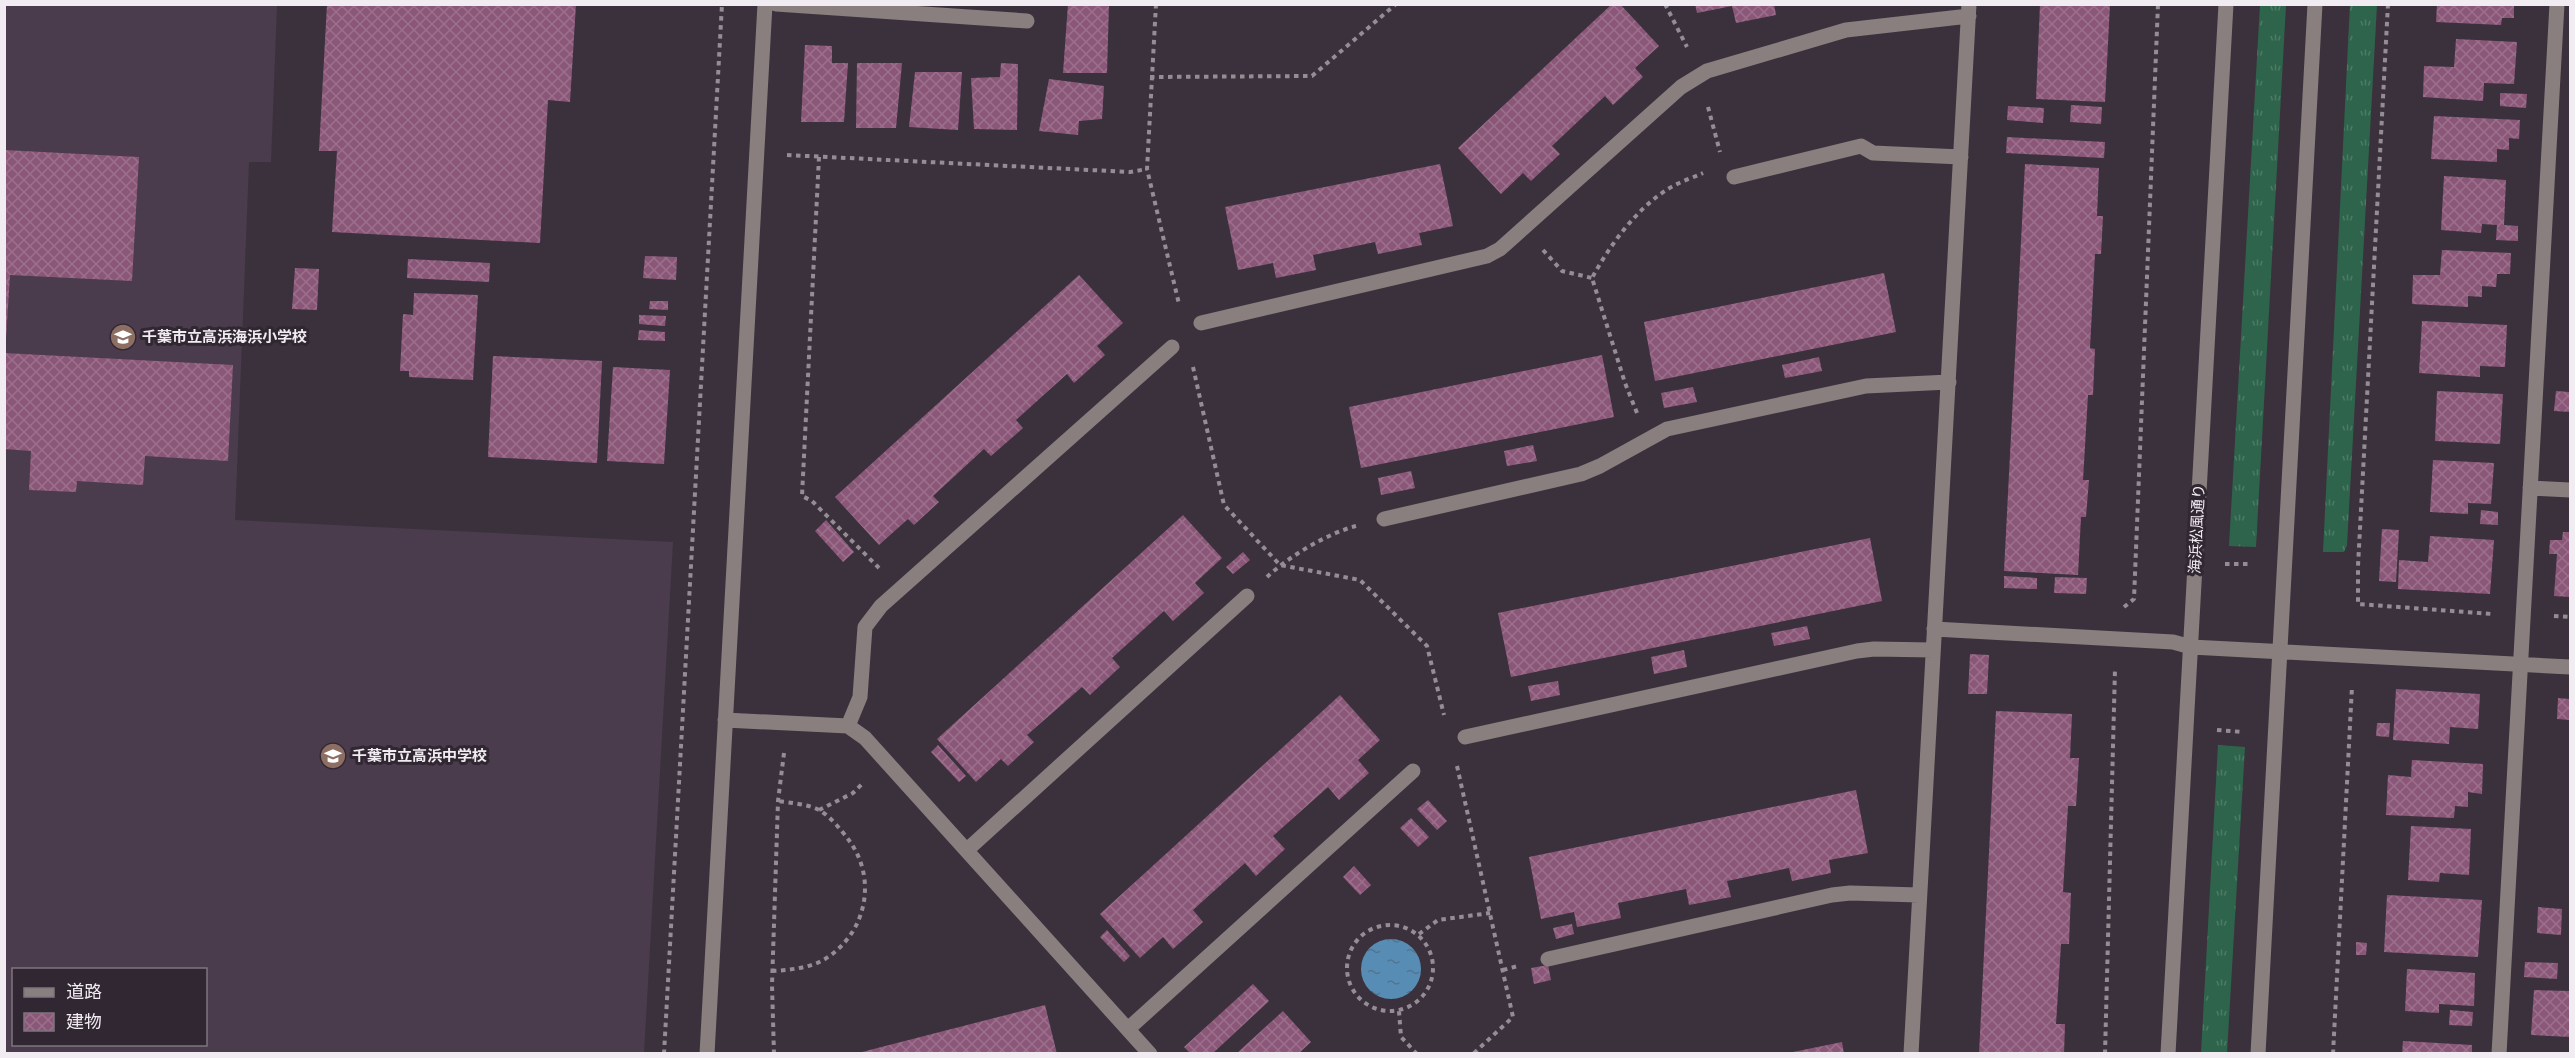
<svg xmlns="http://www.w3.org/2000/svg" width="2575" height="1058" font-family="'PT Sans','Noto Sans JP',sans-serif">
	<defs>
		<pattern id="grass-tufts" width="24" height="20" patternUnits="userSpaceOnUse" patternTransform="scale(1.5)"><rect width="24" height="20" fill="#2e644b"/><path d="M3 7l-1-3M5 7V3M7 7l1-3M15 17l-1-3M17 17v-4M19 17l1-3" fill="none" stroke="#4d7a65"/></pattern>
		<pattern id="water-ripples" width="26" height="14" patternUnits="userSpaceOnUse" patternTransform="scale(1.5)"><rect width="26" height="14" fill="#578db4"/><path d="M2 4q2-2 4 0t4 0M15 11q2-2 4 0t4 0" fill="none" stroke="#52748f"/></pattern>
		<pattern id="building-cross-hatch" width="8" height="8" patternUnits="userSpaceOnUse" patternTransform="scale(1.5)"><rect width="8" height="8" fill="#8b5779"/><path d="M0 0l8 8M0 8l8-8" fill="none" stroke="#9c6f8c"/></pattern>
	</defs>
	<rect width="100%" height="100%" fill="#3b313c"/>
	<path fill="#4a3c4c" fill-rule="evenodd" d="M5,5H277L271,162H249L235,520L673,542L644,1053L5,1054ZM14,970H206V1044H14Z"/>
	<path fill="url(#grass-tufts)" d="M2350,4L2377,5L2347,545L2344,552H2323Z
		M2260,5H2286L2256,547L2229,546Z
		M2218,745L2245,747L2227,1053H2201Z"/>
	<path fill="url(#water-ripples)" d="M1361 969a30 30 0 1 1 60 0a30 30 0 1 1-60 0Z"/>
	<path fill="url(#building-cross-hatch)" d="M327,4H576L570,102L548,100L540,243L332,232L337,151H319Z
		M1068,4H1109L1107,73H1063Z
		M1612,4H1620L1659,46L1635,68L1643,77L1613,105L1605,96L1552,146L1560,154L1531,181L1523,173L1501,194L1458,148Z
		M1695,4H1774L1776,15L1736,23L1732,6L1697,13Z
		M2040,4H2110L2105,102L2036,99Z
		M2437,4H2514V18H2502L2501,25L2436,22Z
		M2456,39L2517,42L2514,84L2484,83L2483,101L2423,97L2424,66L2454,67Z
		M805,45L832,46V63H848L844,122H801Z
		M857,63H902L896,128H856Z
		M1001,63L1018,64L1017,130L974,129L971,78L1000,77Z
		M915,72H962L958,130L909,127Z
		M1049,79L1104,86L1102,119L1079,121L1078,135L1039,131Z
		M2500,93L2527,94L2526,108L2500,106Z
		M2071,105L2102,107L2101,124L2070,122Z
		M2008,106L2044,108L2043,123L2007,120Z
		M2434,116L2520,120L2519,139L2509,138V150L2497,149V162L2431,159Z
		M2007,137L2105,142L2104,158L2006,153Z
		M4,150L139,157L132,281L10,275L6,339H4Z
		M1440,164L1453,226L1419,233L1422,245L1378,254L1375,242L1313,255L1316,270L1276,278L1273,263L1238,270L1225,207Z
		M2025,164L2099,168L2097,216H2103L2101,254H2095L2090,348L2095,349L2093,395H2088L2083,480H2089L2086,517H2081L2078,575L2004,571Z
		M2444,176L2506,180L2504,225L2518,226V241L2496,240L2497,225L2482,224L2481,233L2441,230Z
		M2442,250L2511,253L2510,274H2497L2496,287L2482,286V297L2468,296V307L2412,304L2413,275H2440Z
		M645,256L677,257L676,280L643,278Z
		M408,259L490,263L489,282L407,278Z
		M295,268L319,269L317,310L292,309Z
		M1884,273L1896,332L1655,381L1644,322Z
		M1079,275L1123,323L1097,346L1105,355L1074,383L1067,374L1016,420L1023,428L991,456L984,449L933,496L939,502L914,525L908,519L879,545L835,497Z
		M414,293L478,295L473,380L409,377V371H400L403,314L413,315Z
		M650,301H668V310L649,309Z
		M639,315L666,316L665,326L639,324Z
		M2422,321L2507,325L2505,367L2480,366V377L2419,373Z
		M639,330L665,332V341L638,340Z
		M4,353L233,365L228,461L145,456L143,485L77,481L76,492L29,490L31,451L4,449Z
		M1602,355L1614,417L1361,468L1349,407Z
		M493,356L602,361L597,463L488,457Z
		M1819,357L1822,371L1785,378L1782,365Z
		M613,367L670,370L664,464L607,461Z
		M1693,387L1697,402L1664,408L1661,393Z
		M2437,391L2503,394L2500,444L2435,441Z
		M2556,391L2570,392V412L2554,411Z
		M1533,445L1537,461L1507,466L1504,451Z
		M2433,460L2494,463L2491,504L2468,503V514L2430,512Z
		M1411,471L1415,488L1381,495L1378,478Z
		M2481,510L2498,512V525L2480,524Z
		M1183,515L1222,558L1195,583L1204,593L1173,621L1164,611L1112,658L1120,667L1090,695L1082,687L1027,735L1034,742L1008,766L1001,759L976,782L937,739Z
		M826,520L854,552L843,562L815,531Z
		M2382,529L2399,530L2396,582L2379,581Z
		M2563,532H2570V597L2554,596L2557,554H2549L2550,540H2562Z
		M2430,536L2494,540L2490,594L2398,589L2399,560L2428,562Z
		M1870,538L1882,601L1511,677L1498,613Z
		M1243,552L1250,560L1233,574L1226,567Z
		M2004,576L2037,578V589L2004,588Z
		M2055,577L2087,578L2086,594L2054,593Z
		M1807,626L1810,639L1774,646L1771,633Z
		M1684,650L1687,667L1654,674L1651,657Z
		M1970,654L1989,655L1987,694H1968Z
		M1558,681L1560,695L1531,701L1528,686Z
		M2396,689L2480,694L2478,729L2450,727L2449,744L2393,740Z
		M1340,695L1380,740L1358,760L1369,773L1339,800L1328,787L1273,836L1285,849L1256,876L1245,863L1193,910L1203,922L1173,949L1163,937L1140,958L1100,914Z
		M2558,698L2570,699V720L2557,719Z
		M1996,711L2072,714L2070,758H2079L2076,806H2068L2063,892L2071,893L2069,944H2061L2056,1024H2065L2064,1054H1979Z
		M2377,723H2390L2389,737L2376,736Z
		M938,745L966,776L959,782L931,752Z
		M2412,760L2483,764L2482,794L2468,792V807L2455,806L2454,818L2386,815L2388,775L2411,777Z
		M1856,790L1868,853L1829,860L1831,873L1792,881L1789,868L1727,881L1731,897L1689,905L1686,889L1618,903L1621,918L1577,927L1574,912L1541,919L1529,857Z
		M1428,800L1447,821L1437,830L1417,809Z
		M1411,818L1429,837L1418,847L1400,828Z
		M2411,826L2471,829L2469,875L2440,873L2439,882L2408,880Z
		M1354,866L1371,885L1360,895L1343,877Z
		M2387,895L2482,900L2478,957L2384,952Z
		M2538,907L2562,909L2561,935L2537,933Z
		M1572,924L1574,934L1556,939L1553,928Z
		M1107,930L1130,956L1124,962L1100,937Z
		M2356,942L2367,943L2366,955H2356Z
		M2525,962L2558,963L2557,979L2524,977Z
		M1548,965L1551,980L1534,984L1531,968Z
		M2407,969L2475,973L2474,1006L2439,1004V1013L2405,1011Z
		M1253,984L1269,1001L1212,1054H1191L1184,1047Z
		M2534,990L2570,991V1037L2531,1035Z
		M1045,1005L1057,1054H859L858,1053Z
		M2450,1010L2473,1012L2472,1026L2449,1025Z
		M1283,1011L1311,1042L1298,1054H1236Z
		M2403,1041L2472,1045V1054H2402Z
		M1842,1042L1844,1054H1793V1052Z"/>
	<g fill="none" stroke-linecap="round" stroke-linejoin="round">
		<path stroke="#958d96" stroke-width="4" stroke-dasharray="4.5 4.5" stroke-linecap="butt" d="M1156,4L1147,169L1179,304
			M1665,4L1687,47
			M2388,4L2358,566V604L2492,614
			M1150,77L1312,76L1396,4
			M1708,107L1720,152
			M787,155L1130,172L1147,169
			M819,157L802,496L812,501L879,568
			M1543,250L1562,271L1592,278
			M1193,367L1224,505L1280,565L1360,580L1427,646L1444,715
			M1637,413L1625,383L1592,278C1610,245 1636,209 1668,189C1679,182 1692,178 1703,173
			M2225,564H2252
			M1267,577C1288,557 1328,533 1356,526
			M2124,607L2134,599L2158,4
			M2554,616L2570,617
			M2217,730L2243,732
			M1457,766L1513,1017L1473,1054
			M819,810L853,793L864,782
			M1347 968a43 43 0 1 1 86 0a43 43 0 1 1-86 0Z
			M1419,934L1438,920L1490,913
			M1503,970L1518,966
			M772,971C790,970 810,968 825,959C867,933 878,878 848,839C841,830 830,816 819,810C808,804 791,803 778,801
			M1399,1011L1401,1037L1417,1054
			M664,1054L722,4
			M774,1054L772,985L778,801L784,753
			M2105,1054L2115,669
			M2333,1054L2352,686"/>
		<path stroke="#887f7e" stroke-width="15" d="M776,4L1027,21
			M1734,177L1861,146L1873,153L1961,157
			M1201,323L1487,256L1500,249L1681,87L1707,71L1846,30L1969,16
			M2530,488L2570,490
			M1384,519L1581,474L1600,466L1667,429L1866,386L1949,382
			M1934,629L2173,642L2191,647L2570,667
			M725,720L848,726L865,738L1150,1054
			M848,726L860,697L865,627L881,606L1172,347
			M1465,737L1857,651L1874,649L1933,650
			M967,850L1247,596
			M1548,959L1832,895L1850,893L1919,895
			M1128,1029L1413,771
			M707,1054L765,4
			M1911,1054L1969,4
			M2168,1054L2226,4
			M2258,1054L2315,4
			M2499,1054L2557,4"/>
	</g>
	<defs>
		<g id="school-disc" transform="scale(1.35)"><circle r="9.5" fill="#8d6e63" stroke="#302732"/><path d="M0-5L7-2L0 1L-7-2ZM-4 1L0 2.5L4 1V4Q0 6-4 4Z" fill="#fff"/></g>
	</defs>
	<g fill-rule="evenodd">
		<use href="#school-disc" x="123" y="337"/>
		<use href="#school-disc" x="333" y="756"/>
	</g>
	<g text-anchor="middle" stroke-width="6" stroke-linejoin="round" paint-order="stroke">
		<g font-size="15" font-weight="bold" fill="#f1ebf2" stroke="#302732" text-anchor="start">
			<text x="142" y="342">千葉市立高浜海浜小学校</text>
			<text x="352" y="761">千葉市立高浜中学校</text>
		</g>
		<g font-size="15" fill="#f1ebf2" stroke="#302732">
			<text transform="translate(2197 529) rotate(-87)" y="5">海浜松風通り</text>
		</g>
	</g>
	<rect width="2575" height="1058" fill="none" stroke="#f1ebf2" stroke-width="12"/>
	<rect x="12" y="968" width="195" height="78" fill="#302732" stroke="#7d757f" stroke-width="1.5"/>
	<rect x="24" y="988" width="30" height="9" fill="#887f7e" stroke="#7d757f" stroke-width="1.5"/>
	<text x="66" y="998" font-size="18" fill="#f1ebf2">道路</text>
	<rect x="24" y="1013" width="30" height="18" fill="url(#building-cross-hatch)" stroke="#7d757f" stroke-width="1.5"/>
	<text x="66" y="1028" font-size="18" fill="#f1ebf2">建物</text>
</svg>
